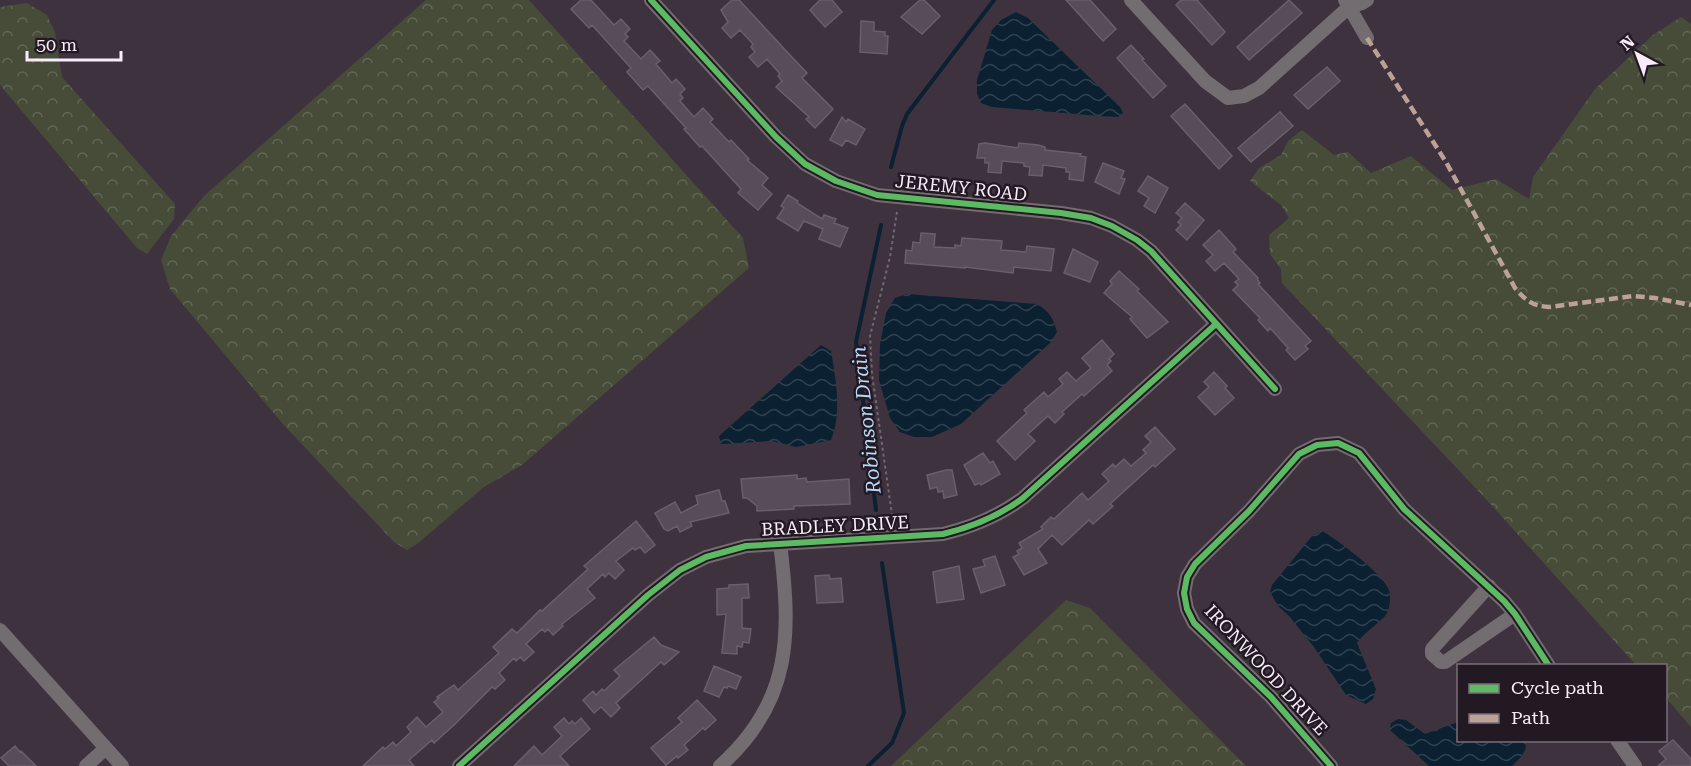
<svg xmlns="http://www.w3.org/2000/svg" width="1691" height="766" font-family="'Roboto Serif',serif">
	<defs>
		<pattern id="forest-crowns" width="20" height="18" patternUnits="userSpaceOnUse" patternTransform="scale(1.5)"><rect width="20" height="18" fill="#474c38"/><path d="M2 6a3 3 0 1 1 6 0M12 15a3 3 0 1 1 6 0" fill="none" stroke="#626656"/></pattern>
		<pattern id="water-waves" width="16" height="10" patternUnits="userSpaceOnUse" patternTransform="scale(1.5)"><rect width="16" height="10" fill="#0b2131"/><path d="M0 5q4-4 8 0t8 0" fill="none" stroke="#2f4150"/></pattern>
	</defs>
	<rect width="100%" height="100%" fill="#3e323e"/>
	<path fill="url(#forest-crowns)" d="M426,0H529L743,238L749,268L522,465L484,487L417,544L407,550L394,542L282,423L170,289L161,260L171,236L204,196Z
		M27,3L47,15L55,32L62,77L175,204L174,219L147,254L137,248L0,85V7Z
		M1681,17L1691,24V727L1666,698V666L1636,665L1484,497L1282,283L1281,269L1270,254L1269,235L1289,218L1281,205L1250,181L1259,168L1281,155L1288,141L1302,130L1334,155L1348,152L1371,173L1411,156L1452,190L1496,179L1529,199L1533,177L1595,89L1653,35Z
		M1066,600L1090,608L1246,766H891Z"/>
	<path fill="url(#water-waves)" d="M1016,12L1028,18L1120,107L1123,113L1118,117L1100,116L992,107L981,103L977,94V80L992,30L1001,20Z
		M907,294L1037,304C1050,312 1053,318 1057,332L1050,343L961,424L932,437H914L900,432L890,418L879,380L880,344L886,313L895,298Z
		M821,345L831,351C836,380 842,413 831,440L796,447L772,441L721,444L719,436Z
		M1322,531C1337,539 1384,575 1389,590C1391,595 1390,608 1387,613C1382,622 1365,631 1357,643L1376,689L1373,699L1366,704L1346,695L1314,647L1290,617L1278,606L1270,592L1272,585L1313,535Z
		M1398,719L1406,720L1425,734L1458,722V740L1526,741C1527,753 1520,758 1512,766H1429L1390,730L1391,723Z"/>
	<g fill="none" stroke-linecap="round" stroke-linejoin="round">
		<path stroke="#0b2131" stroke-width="4" d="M891,167L902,126L907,114L994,0
			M876,510L856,342L881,225
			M868,766L892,743L904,713L882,563"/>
	</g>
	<path fill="#574c57" stroke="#695f69" stroke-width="1.5" d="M581,0H591L614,25L621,19L630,29L625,34L628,37L624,41L641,59L650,50L660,61L656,64L672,83L676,79L685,89L680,94L683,98L680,101L694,117L703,108L713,119L710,122L729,142L731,140L749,159L747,160L768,178L762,185L772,194L758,210L738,193L741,189L702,146L700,147L684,129L686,128L648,86L643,90L627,72L631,68L592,25L589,28L571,9Z
		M732,0H739L790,55L807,73L802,78L833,109L815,128L806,119L809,117L776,87L782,81L778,76L780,74L767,59L758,67L749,57L755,52L751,47L753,44L740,30L731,38L722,28L728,22L721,10Z
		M820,0H832L842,12L825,27L810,10Z
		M920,0H924L940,16L922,34L901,17Z
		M1066,0H1090L1116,29L1103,41Z
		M1181,0H1197L1225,32L1212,45L1176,5Z
		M1289,0L1302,13L1249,60L1237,47Z
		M861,21L874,22V31L885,32V36H888L887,54L860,52Z
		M1131,45L1144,59L1142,60L1166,86L1153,98L1117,58Z
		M1327,67L1340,81L1308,109L1294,95Z
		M1185,104L1232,156L1219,169L1171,116Z
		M1280,112L1293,126L1251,162L1238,148Z
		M842,117L846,122L848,119L865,129L856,145L846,140L842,146L830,140Z
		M985,143L1018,148L1019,143L1038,145L1045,147V150L1081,154L1080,156L1086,157L1083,181L1069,179L1070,172H1066V168L1043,165L1042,176L1029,175L1030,167L1024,166V163L1002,161L1001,173L988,172L989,163H985V158H977L979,144Z
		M1103,163L1124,171L1121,178L1125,179L1119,194L1095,182Z
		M1148,176L1168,188L1155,213L1144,206L1149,198L1138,191Z
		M788,195L798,201L797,203L822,219L824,215L836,219L834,223L848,228L840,247L819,239L823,229L804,221L798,231L777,218L784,208L781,206Z
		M1185,203L1204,220L1187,240L1176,230L1181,225L1178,222L1182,218L1176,213Z
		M1219,230L1236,249L1233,252L1258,278L1257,279L1260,283L1258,284L1311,341L1305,346L1308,349L1295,360L1286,350L1288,348L1270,328L1268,331L1258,320L1260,318L1233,290L1238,285L1235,282L1239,279L1224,263L1215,271L1206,261L1213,255L1203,245Z
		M921,233L935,234L934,247L955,248V245L961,246L962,238L1002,241L1001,250L1026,252L1027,246L1054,249L1051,271L1014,267L1013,273L965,267V268L905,263L906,250L912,251L913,242L920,243Z
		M1073,249L1098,262L1090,282L1064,273Z
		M1119,271L1139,289L1137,291L1168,322L1147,338L1130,319L1132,317L1104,293L1112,284L1110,281Z
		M1102,340L1114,354L1109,359L1111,361L1107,365L1112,371L1084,396L1082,394L1062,412L1064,414L1055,423L1048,416L1028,434L1035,441L1015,460L997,441L1027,413L1024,410L1044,392L1048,397L1063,384L1059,379L1067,372L1076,381L1091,368L1082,358Z
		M1214,372L1227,386L1225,388L1234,398L1215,415L1198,397L1209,387L1204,382Z
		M1155,427L1175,449L1155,467L1153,465L1110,504L1113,506L1093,524L1089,520L1062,545L1052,535L1038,549L1047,563L1024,575L1013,557L1019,554L1017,551L1022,548L1019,543L1043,529L1041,527L1051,517L1054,519L1082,493L1088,500L1109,481L1102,474L1113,464L1115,467L1124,459L1131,466L1146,453L1143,450L1151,442L1145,436Z
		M983,453L990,463L993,461L1000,474L981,485L980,483L975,485L964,465Z
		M946,470H952L957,495L944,498L943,491L938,492L937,487L930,489L927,475Z
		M797,475V479L806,478L807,482L849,479L850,504L794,506V509L757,511V506L747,498H743L741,479Z
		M719,490L722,501H725L729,513L690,522L692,526L680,532L677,526L668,531L664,529L655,513L675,502L681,513L698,504L696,496Z
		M636,521L655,545L645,553L640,547L635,550L633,548L616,561L624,570L615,579L609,573L605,577L603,574L587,589L595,598L562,624L563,626L553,635L548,629L545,632L542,629L526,644L534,652L524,661L520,657L516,661L514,658L499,673L505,680L495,689L492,687L454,725L434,743L432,740L409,760L414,766H363L383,747L385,749L393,742L396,746L411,732L407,727L417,717L426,727L443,712L434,702L439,698L437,697L454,685L458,690L499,653L493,647L512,629L517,633L540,610L542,611L588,569L584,566Z
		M995,556L1005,585L981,593L973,569L985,566L983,560Z
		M959,566L964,599L937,603L933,572Z
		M829,575L830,579L841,578L843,602L817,603L815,576Z
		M748,584L749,598H742V628L751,629L749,643L743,642L742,647L737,646V654L722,653L726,614L717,615V589L729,588V585Z
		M654,637L661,645L679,652L664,665L661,662L616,703L620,708L611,717L601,707L594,713L583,700L593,691L596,695L602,689L604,691L620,676L614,670Z
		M714,666L741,677L736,689L728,686L727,688L724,687L719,697L704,691Z
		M697,700L716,720L705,730L703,728L684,745L688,750L678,758L677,756L666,765L651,748L682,722L678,718Z
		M564,718L569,724L572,721L575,724L581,718L590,729L560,756L569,766H514L534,746L542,755L562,736L554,727Z
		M1673,740L1691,759V766H1658L1666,759L1659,751Z
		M15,746L20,752L21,751L36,766H9L1,758Z"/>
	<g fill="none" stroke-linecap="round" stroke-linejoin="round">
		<path stroke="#71696f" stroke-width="2" stroke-dasharray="3 3" stroke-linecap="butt" d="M893,522L872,374L870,336L890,257L897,212"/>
		<path stroke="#736c70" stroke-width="14" d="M651,0L776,137L805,164L836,181L877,195L1061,213L1091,218L1112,226L1137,240L1151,251L1275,389
			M1131,0L1205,81L1228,98L1244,96L1259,88L1349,7L1362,3L1367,0
			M1345,0L1367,38
			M1489,586L1432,649V654L1441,662H1445L1515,614
			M0,630L122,766
			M1617,740L1635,766
			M86,766L106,748
			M459,766L648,595L680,570L706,557L746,546L943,534C972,527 999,516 1023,498L1216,324
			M720,766C793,701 791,633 780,543
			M1331,766L1271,697L1194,623L1187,609L1184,593L1187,577L1195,564L1249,511L1299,454L1317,445L1338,443L1359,453L1404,509L1504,601L1515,614L1549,666"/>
		<path stroke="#bda197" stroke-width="4.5" stroke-dasharray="9 4.5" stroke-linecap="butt" d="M1367,38L1446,162L1515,288C1526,301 1533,306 1549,307L1634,296L1655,298L1691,305"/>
		<g stroke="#231923" stroke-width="10">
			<path id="cycleway" d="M651,0L776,137L805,164L836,181L877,195L1061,213L1091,218L1112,226L1137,240L1151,251L1275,389
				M459,766L648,595L680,570L706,557L746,546L943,534C972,527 999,516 1023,498L1216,324
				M1331,766L1271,697L1194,623L1187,609L1184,593L1187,577L1195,564L1249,511L1299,454L1317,445L1338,443L1359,453L1404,509L1504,601L1515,614L1549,666"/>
		</g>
		<use href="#cycleway" stroke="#5cba63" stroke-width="6"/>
	</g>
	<g text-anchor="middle" stroke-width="5" stroke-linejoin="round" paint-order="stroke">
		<g font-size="18" fill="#f9ebf9" stroke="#231923">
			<text transform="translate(961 188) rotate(6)" y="6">JEREMY ROAD</text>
			<text transform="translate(835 526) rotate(-3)" y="6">BRADLEY DRIVE</text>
			<text transform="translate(1266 670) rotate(47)" y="6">IRONWOOD DRIVE</text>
		</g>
		<g font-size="20" font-style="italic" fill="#b3dafa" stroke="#231923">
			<text transform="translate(866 420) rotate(-96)" y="7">Robinson Drain</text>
		</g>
	</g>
	<rect x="1457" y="664" width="210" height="78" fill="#231923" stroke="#796d79" stroke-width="1.5"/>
	<rect x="1469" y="684" width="30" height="9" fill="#5cba63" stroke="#796d79" stroke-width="1.5"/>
	<text x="1511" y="694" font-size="18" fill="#f9ebf9">Cycle path</text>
	<rect x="1469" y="714" width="30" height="9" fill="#bda197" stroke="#796d79" stroke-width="1.5"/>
	<text x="1511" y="724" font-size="18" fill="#f9ebf9">Path</text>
	<g transform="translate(1637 54) rotate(319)" stroke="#231923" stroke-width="4.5" paint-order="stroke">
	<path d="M0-4.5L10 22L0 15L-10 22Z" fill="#f9ebf9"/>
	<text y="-9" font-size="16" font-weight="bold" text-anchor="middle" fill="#f9ebf9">N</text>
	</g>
	<path d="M27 51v9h94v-9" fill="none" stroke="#f9ebf9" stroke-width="3"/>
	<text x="36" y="51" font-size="18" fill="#f9ebf9" stroke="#231923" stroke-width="4.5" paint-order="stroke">50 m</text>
</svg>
